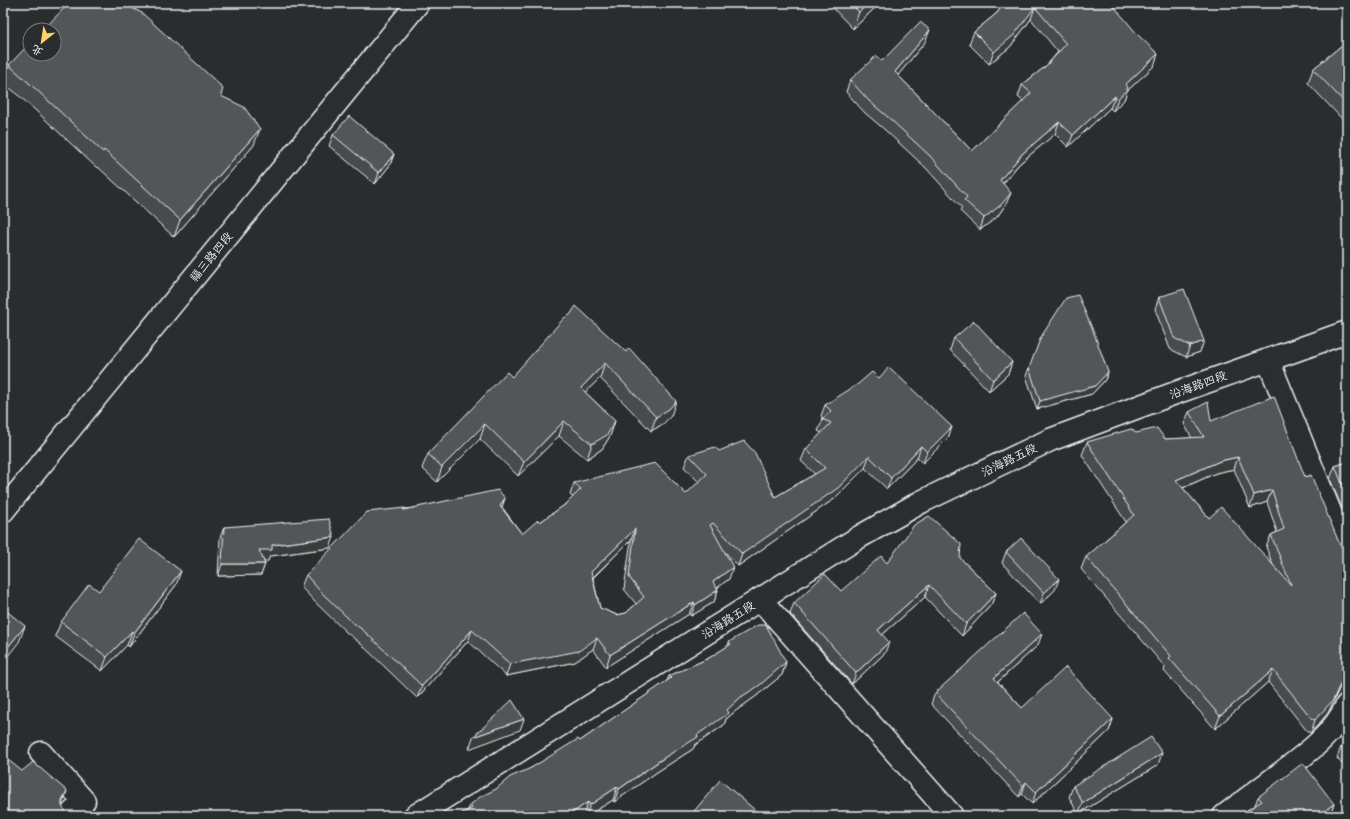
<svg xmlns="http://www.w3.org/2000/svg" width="1350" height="819" font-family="'Architects Daughter','LXGW WenKai TC',sans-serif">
	<rect width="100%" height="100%" fill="#2a2d2e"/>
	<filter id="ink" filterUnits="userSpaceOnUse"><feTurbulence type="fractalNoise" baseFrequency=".025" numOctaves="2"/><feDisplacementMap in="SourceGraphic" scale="8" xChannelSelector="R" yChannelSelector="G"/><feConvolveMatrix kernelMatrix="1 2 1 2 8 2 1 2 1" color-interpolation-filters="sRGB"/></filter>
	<g filter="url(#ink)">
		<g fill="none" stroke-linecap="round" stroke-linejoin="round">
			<g stroke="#e8f1f8" stroke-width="25">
				<path id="street" d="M1268,360L1347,553
					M760,599L952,816
					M41,753L84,801L69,816
					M1224,816C1243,802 1262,787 1281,773C1307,753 1333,735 1347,705"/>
			</g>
			<g stroke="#e8f1f8" stroke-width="25">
				<path id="secondary" d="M3,511L418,3
					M415,816L861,536L921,502L1050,440L1178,392L1347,332"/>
			</g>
			<use href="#street" stroke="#2a2d2e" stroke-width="22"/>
			<use href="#secondary" stroke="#2a2d2e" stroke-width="22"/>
		</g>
		<path fill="#474b4d" stroke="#e8f1f8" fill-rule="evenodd" d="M828,3H880L853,29Z
			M1004,3H1111L1154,66L1127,91L1124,100L1113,111L1110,108L1068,147L1055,134L1019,164L1003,184L1006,204L997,217L980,230L960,211L962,208L926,168L885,130L865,113L846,92L850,80L882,61L925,42L898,75L972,151L1023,101L1018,97L1022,85L1046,66L1058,52L1031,19L1010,47L989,64L969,44L974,32L997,13Z
			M1347,41V116L1343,120L1308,83L1313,69Z
			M9,65L221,96L254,145L174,237L98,167L97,168L34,109L3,82Z
			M333,135L394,154L390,165L375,184L329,146Z
			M1159,297L1200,352L1186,357L1170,349L1155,309Z
			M954,338L1012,362L1008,374L989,391L950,350Z
			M626,352L671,416L663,424L651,431L600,378L585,392L615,421L610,436L602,449L587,459L559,436L518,476L480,439L437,482L422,468L428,454L512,377Z
			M1029,368L1108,372L1105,380L1092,394L1037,409L1026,376Z
			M879,378L952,427L948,438L923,463L917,458L887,489L865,468L834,499L738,566L724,551L729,579L717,588L718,590L714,602L691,616L689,614L606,667L593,649L575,662L506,676L468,641L417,698L361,644L346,632L316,603L301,587L306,575L405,508L404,509L505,498L502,507L522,534L540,522L566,504L573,497L570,495L574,483L686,494L699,482L684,467L689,455L775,497L815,474L801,461L806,449L822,433L818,431L823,419L821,416L825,405ZM631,540L624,589L636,604L626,613L617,615L600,608L593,578Z
			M1189,412L1211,421L1305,477L1340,545L1344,551L1347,552V672L1328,713L1311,733L1307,731L1268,682L1215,729L1164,671L1165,667L1081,569L1086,557L1126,522L1082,455L1087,442L1136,433L1165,439L1192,438L1184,424ZM1234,469L1250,508L1267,502L1277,532L1271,535L1266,547L1273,565L1209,518L1183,488L1216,473Z
			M1347,462V520L1330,479L1335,466Z
			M224,527L330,548L270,556L268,561H264L265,564L261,575L218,576L220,538Z
			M1006,552L1055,590L1040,604L1002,563Z
			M960,558L996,593L991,605L962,636L925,597L882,635L885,653L852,684L790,614L794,603L841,591L887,563Z
			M176,585L129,647L127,645L102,671L55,636L61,622L99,591Z
			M729,642L786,662L782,675L755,697L737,710L726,719L724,725L695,745L693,749L657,772L614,802L613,800L587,816H584V815L582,816H457L468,810L470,805L531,768L580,741L667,681L669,676L709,658L728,646Z
			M1038,645L998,682L1022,708L1113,719L1109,731L1032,804L1022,794L1019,797L931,704L935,693Z
			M1347,744V770L1337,758L1341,747Z
			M1158,765L1078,814L1069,797L1073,786Z
			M1258,797L1334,804L1329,816H1238L1255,805Z"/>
		<path fill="#3a3d3e" stroke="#e8f1f8" d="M869,3H880L853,29L859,12Z
			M1035,7L1031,19L1010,47L989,64L994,52Z
			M930,30L925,42L891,84L895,72Z
			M1158,54L1154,66L1127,91L1124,100L1113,111L1118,99L1126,84Z
			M1115,96L1110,108L1068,147L1073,135Z
			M1347,107V116L1343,120Z
			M1059,122L1055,134L1019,164L995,192L1000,180L1023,153Z
			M260,129L254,145L174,237L180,220Z
			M394,154L390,165L375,184L379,173Z
			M1011,193L1006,204L997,217L980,230L984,218Z
			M1204,341L1200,352L1186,357L1190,346Z
			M1012,362L1008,374L989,391L993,380Z
			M605,363L600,378L575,402L581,388Z
			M1108,372L1105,380L1092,394L1037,409L1040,401Z
			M676,401L671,416L663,424L651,431L656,417Z
			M564,421L559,436L518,476L524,462Z
			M615,421L610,436L602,449L587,459L592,444Z
			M485,424L480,439L437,482L442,467Z
			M952,427L948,438L923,463L927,452Z
			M921,446L917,458L887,489L891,478Z
			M869,456L865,468L834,499L738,566L742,554Z
			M1238,457L1234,469L1216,473L1171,493L1176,480L1220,461Z
			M1272,490L1267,502L1250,508L1254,495Z
			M505,498L501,510L500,506Z
			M635,529L631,540L587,583L591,572Z
			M334,537L330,548L270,556L268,561L254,562L259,550L272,545Z
			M222,564H265L261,575L218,576Z
			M733,567L729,579L709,594L713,582Z
			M181,571L176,585L129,647L134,633Z
			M1059,579L1055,590L1040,604L1044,593Z
			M929,585L925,597L874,642L878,630Z
			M718,590L714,602L691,616L695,605Z
			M996,593L991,605L962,636L966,624Z
			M694,602L689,614L606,667L610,655Z
			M25,626L19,642L3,662V653Z
			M472,630L468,641L417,698L422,686Z
			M132,631L127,645L102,671L107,657Z
			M1042,634L1038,645L990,689L994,678Z
			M597,638L593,649L575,662L506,676L510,664Z
			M889,642L885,653L852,684L856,673Z
			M786,662L782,675L755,697L737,710L726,719L724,725L695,745L693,749L657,772L614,802L619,789L697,735L741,697Z
			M1347,669V672L1328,713L1311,733L1315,720Z
			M1273,670L1268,682L1215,729L1220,716Z
			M524,719L520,730L469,749L473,737Z
			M1113,719L1109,731L1032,804L1036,792Z
			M1162,753L1158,765L1078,814L1083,803Z
			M1026,782L1022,794L1019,797L1023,786Z
			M617,787L613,800L587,816H586L590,805Z
			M67,791L62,805L57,813L62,800Z
			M588,802L584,815L582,816H568Z
			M1334,804L1329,816H1317Z"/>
		<path fill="#535759" stroke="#e8f1f8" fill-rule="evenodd" d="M69,3H122L142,13L223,88L221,96L244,107L260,129L180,220L104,150L103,152L40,93L9,65L30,43V54H54V30H43Z
			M850,3H869L859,12Z
			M1004,3H1111L1138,35L1158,54L1126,84L1128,88L1118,99L1115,96L1073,135L1059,122L1023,153L1000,180L1011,193L1001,205L984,218L964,200L967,197L930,156L889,118L869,101L850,80L876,56L882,61L920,22L930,30L895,72L972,151L1031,93L1022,85L1046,66L1066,44L1035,7L1014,35L994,52L974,32L997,13Z
			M1347,41V105L1313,69Z
			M349,116L394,154L379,173L333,135Z
			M1184,289L1204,341L1190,346L1174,338L1159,297Z
			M1078,295L1094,333L1108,372L1095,386L1040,401L1029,368L1041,337L1066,298Z
			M576,306L626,352L629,348L676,401L669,409L656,417L605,363L581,388L615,421L607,435L592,444L564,421L524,462L485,424L442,467L428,454L507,372L512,377L564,318L570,315Z
			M974,321L1012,362L993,380L954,338Z
			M889,367L952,427L927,452L921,446L891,478L869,456L838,488L742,554L713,523L710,525L733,567L713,582L718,590L695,605L694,602L610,655L597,638L579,651L510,664L472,630L422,686L365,632L351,621L320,591L306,575L367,512L405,508L403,510L498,490L505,498L500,506L522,534L538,520L540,522L566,504L581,489L574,483L655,463L686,494L707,474L689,455L715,447L719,451L744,441L755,453L775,497L825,468L806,449L831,423L822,419L831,411L825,405L858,384L872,372L879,378ZM635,529L629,577L644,597L626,613L617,615L600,608L591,572Z
			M1274,396L1305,477L1311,475L1340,545L1344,551L1347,552V669L1333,700L1315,720L1312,719L1273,670L1220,716L1169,658L1171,656L1086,557L1134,515L1087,442L1131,429L1136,433L1157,428L1165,439L1204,437L1189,412L1208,402L1211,421ZM1238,457L1254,495L1272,490L1284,529L1271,535L1291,585L1221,507L1209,518L1176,480L1220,461Z
			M1347,462V496L1335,466Z
			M929,516L961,544L960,558L996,593L966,624L929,585L878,630L889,642L856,673L794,603L825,574L841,591L881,556L887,563L914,525Z
			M329,519L334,537L272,545V550H259L265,564H222L224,527Z
			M1021,538L1059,579L1044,593L1006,552Z
			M139,539L181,571L134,633L132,631L107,657L61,622L89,584L99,591Z
			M3,608L25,626L3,653Z
			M1023,613L1042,634L994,678L1022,708L1066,667L1113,719L1036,792L1026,782L1023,786L935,693Z
			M758,625H766L786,662L760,685L741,697L727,710L729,713L697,735L698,737L662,759L619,789L617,787L590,805L588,802L568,816H457L472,808L470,805L480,797L496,789L510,777L531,768L578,739L580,741L671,678L669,676L709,658L731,644L729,642Z
			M512,700L524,719L473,737Z
			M1151,737L1162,753L1083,803L1073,786Z
			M1347,744V754L1341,747Z
			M3,756L22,771L33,762L67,791L62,800V806L66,812L62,816H3Z
			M1303,763L1334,804L1317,816H1238L1262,801L1258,797Z
			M720,780L762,816H690Z"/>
	</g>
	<g text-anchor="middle" stroke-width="3.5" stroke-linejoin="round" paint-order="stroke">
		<g font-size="12" fill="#e8f1f8" stroke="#2a2d2e">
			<text transform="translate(211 257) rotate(-51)" y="4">福三路四段</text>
			<text transform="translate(1198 385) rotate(-20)" y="4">沿海路四段</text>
			<text transform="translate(1009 460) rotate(-26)" y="4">沿海路五段</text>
			<text transform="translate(728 620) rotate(-32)" y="4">沿海路五段</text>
		</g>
	</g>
	<rect width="1350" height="819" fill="none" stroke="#2a2d2e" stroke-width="16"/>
	<rect x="8" y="8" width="1334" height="803" fill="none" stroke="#e8f1f8" stroke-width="1.5" filter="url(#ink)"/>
	<g transform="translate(42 42) rotate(210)"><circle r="19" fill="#2a2d2e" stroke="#767b7f"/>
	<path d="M0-3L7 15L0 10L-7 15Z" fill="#ffd166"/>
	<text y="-6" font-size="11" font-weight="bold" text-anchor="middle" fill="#e8f1f8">北</text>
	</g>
</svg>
